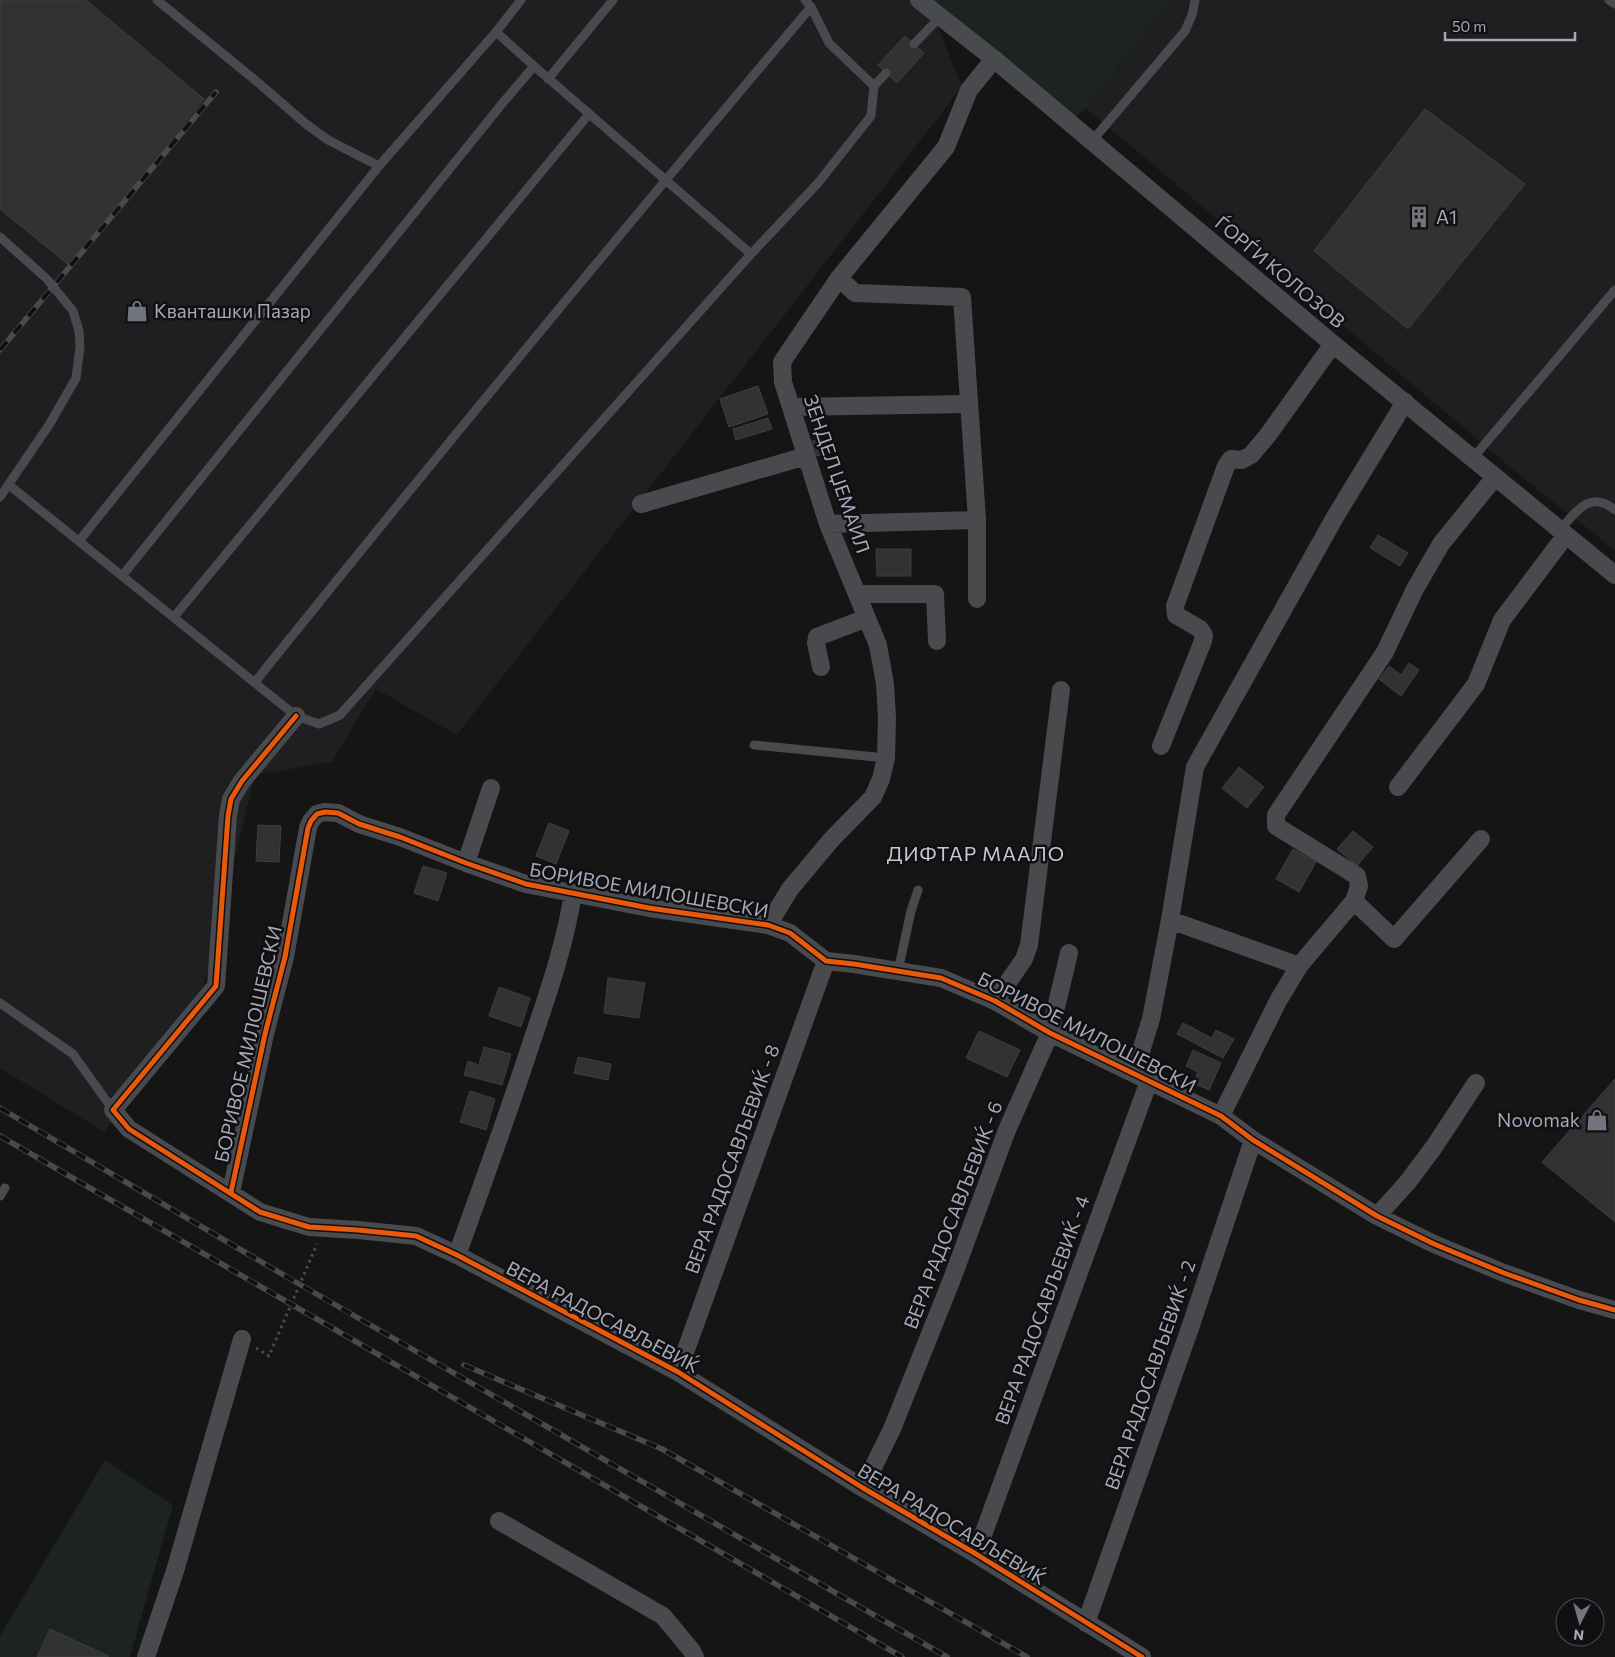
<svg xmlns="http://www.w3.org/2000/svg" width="1615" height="1657" font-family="Commissioner,sans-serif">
	<rect width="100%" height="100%" fill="#151515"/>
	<path fill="#1f1f21" d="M0,0H919L930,8L962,87L457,735L376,689L332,762L255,775L198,1010L104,1132L0,1068Z
		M1170,0H1615V550L1523,478L1086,108Z"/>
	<path fill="#1d241f" d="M919,0H1170L1086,108L1069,123Z
		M105,1460L173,1505L130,1657H0V1636Z"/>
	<path fill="#323233" stroke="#3e3e41" d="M0,0H86L204,99L70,266L0,209Z
		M905,36L924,53L897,83L878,65Z
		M1425,109L1525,184L1408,329L1314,251Z
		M758,386L768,414L729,427L720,399Z
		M768,418L772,429L736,440L733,429Z
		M825,439L827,454L808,457L806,442Z
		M1378,535L1408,553L1400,566L1370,548Z
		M876,549H911V576H877Z
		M1409,663L1419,670L1401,696L1379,679L1389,666L1401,675Z
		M1239,767L1264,787L1247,808L1222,788Z
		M549,823L569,831L556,864L536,856Z
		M258,825L281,826L279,862L256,861Z
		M1353,831L1373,847L1357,866L1337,849Z
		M1293,849L1316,862L1299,892L1276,879Z
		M423,866L447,873L438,901L414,893Z
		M608,978L645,983L639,1018L604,1013Z
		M499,987L530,998L521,1027L489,1016Z
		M1183,1023L1212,1038L1216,1030L1234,1039L1223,1058L1177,1034Z
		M979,1031L1020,1050L1007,1077L966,1058Z
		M484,1047L511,1054L502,1085L464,1075L468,1061L479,1065Z
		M1193,1050L1221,1063L1209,1090L1193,1083L1198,1072L1186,1066Z
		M578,1057L611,1064L608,1080L574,1073Z
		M1615,1079V1222L1542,1162Z
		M470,1091L495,1099L486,1130L460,1122Z
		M50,1629L108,1656V1657H37Z"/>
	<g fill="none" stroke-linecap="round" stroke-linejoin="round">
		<path stroke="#4b4b50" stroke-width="3" stroke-dasharray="2.5 4" stroke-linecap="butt" d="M256,1348L269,1356L317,1244"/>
		<path stroke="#494a4e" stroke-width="9" d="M157,0L255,80L306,124L328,140L379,166
			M805,0L811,7L829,43L874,86
			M1609,0L1615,4
			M496,32L534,66L751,254
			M914,44L940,17
			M548,79L613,0
			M1092,141L1185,31L1192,15L1195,0
			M0,237L47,279L73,311L79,331L80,347L76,378L49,425L0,497
			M1473,458L1615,290
			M9,485L296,716L319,724L340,715L751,254L818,183L871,116L874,86L886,73
			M1560,530C1576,512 1590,489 1615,510
			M79,541L379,166L496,32L521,0
			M122,576L501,105L534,66
			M174,617L589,114
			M255,682C437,455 623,230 811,7
			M754,745L886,758
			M898,971L911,911L918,890
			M0,1003L73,1054L113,1110
			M0,1196L5,1188"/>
		<path stroke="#494a4e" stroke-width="18" d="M919,0L994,59L1333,344L1615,575
			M839,278L855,293L962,297L977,520V599
			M791,407L969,404
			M641,504L806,456
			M828,524L977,520
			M857,594H935L937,641
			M821,667L816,643L817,637L867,618
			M296,716L242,781L231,799L228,816L216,986L113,1110L129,1129L260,1212L309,1227L358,1230L416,1236L457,1255L678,1372L863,1488L976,1554L1142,1657
			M1161,746L1203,641L1204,635L1200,629L1176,615L1175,606L1226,466L1231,459L1242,460L1251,455L1268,435L1333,344
			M1398,787L1476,684L1502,620L1566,535
			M466,863L491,788
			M1354,901L1394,939L1481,839
			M1170,920L1299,966
			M768,925L790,889L831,840L873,797L881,779L886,758L887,718L885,684L878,645L828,524L783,382L782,362L786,356L839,278L946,147L969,90L994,59
			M995,1001L1024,959L1029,945L1061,690
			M1134,1073L1151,1019L1170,920L1195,767L1335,517L1405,402
			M1221,1116L1278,1001L1299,966L1354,901L1359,886L1357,876L1276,826V815L1385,652L1415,589L1441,544L1495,477
			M231,1192L265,1034L285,957L308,828L311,821L317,814L325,812L338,813L359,824L400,837L466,863L526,884L649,908L768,925L790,933L826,961L854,964L941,978L995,1001L1050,1033L1221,1116L1253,1140L1377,1216L1434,1244L1504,1273L1579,1300L1615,1310
			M1377,1216L1407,1183L1434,1147L1476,1083
			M457,1255C482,1186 507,1117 530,1047C547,996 565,946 573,893
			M678,1372L826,961
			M863,1488L892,1429L952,1279L1007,1130L1050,1033L1069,953
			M499,1521L663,1616L692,1651L695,1657
			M976,1554L1149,1081
			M1086,1623L1190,1328L1253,1140
			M146,1657L175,1571L242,1339"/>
		<g stroke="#4a4a4e" stroke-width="5.5">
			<path id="rail" d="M0,350L216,92
				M0,1108L287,1277L947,1657
				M0,1136L902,1657
				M464,1365L662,1449L1027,1657"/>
		</g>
		<use href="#rail" stroke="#100f11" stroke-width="4" stroke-dasharray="11" stroke-linecap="butt"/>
		<g stroke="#100f11" stroke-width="8">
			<path id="cycleway" d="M296,716L242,781L231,799L228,816L216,986L113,1110L129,1129L260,1212L309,1227L358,1230L416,1236L457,1255L678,1372L863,1488L976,1554L1142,1657
				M231,1192L265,1034L285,957L308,828L311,821L317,814L325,812L338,813L359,824L400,837L466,863L526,884L649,908L768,925L790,933L826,961L854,964L941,978L995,1001L1050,1033L1221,1116L1253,1140L1377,1216L1434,1244L1504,1273L1579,1300L1615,1310"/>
		</g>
		<use href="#cycleway" stroke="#e8590c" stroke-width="5"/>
	</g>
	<defs>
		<g id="building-bare" transform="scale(1.725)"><path d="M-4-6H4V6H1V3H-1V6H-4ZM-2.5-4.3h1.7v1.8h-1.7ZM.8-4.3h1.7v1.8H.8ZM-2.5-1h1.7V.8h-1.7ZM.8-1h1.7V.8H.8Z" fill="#73757e" stroke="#100f11" stroke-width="2.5" paint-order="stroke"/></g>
		<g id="shop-bare" transform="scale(1.725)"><path d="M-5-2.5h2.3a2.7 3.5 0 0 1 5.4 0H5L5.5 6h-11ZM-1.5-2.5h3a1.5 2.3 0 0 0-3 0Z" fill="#73757e" stroke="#100f11" stroke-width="2.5" paint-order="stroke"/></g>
	</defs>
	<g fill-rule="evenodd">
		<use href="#building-bare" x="1419" y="217"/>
		<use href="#shop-bare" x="137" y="311"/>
		<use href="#shop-bare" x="1597" y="1120"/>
	</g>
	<g text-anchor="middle" stroke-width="5" stroke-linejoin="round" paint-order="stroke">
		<g font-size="19" fill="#a5a8b7" stroke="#100f11" text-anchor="start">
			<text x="1436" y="224">А1</text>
			<text x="154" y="318">Кванташки Пазар</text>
			<text x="1580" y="1127" text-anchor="end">Novomak</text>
		</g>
		<g font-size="19" fill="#a5a8b7" stroke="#100f11">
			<text transform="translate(1280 272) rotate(40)" y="7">ЃОРЃИ КОЛОЗОВ</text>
			<text transform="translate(837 474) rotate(71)" y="7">ЗЕНДЕЛ ЏЕМАИЛ</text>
			<text transform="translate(649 890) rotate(10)" y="7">БОРИВОЕ МИЛОШЕВСКИ</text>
			<text transform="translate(1087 1032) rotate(27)" y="7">БОРИВОЕ МИЛОШЕВСКИ</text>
			<text transform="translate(248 1044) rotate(-77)" y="7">БОРИВОЕ МИЛОШЕВСКИ</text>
			<text transform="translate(732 1159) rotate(-70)" y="7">ВЕРА РАДОСАВЉЕВИЌ - 8</text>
			<text transform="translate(953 1215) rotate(-69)" y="7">ВЕРА РАДОСАВЉЕВИЌ - 6</text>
			<text transform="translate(1042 1310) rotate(-70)" y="7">ВЕРА РАДОСАВЉЕВИЌ - 4</text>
			<text transform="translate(603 1317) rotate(28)" y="7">ВЕРА РАДОСАВЉЕВИЌ</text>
			<text transform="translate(1150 1375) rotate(-71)" y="7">ВЕРА РАДОСАВЉЕВИЌ - 2</text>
			<text transform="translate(952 1524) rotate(31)" y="7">ВЕРА РАДОСАВЉЕВИЌ</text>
		</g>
		<g font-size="20" letter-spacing="1" fill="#c7c8d3" stroke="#100f11">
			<text x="976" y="861">ДИФТАР МААЛО</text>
		</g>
	</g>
	<g transform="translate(1580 1622) rotate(186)"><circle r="24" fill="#100f11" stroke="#4c4c53"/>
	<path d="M0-4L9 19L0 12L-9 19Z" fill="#73757e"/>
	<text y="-8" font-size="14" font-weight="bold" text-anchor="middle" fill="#a5a8b7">N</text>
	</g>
	<path d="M1445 32v8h130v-8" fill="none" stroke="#a5a8b7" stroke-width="2.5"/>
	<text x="1452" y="32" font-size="15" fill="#a5a8b7" stroke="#100f11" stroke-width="4" paint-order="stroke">50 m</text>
</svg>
